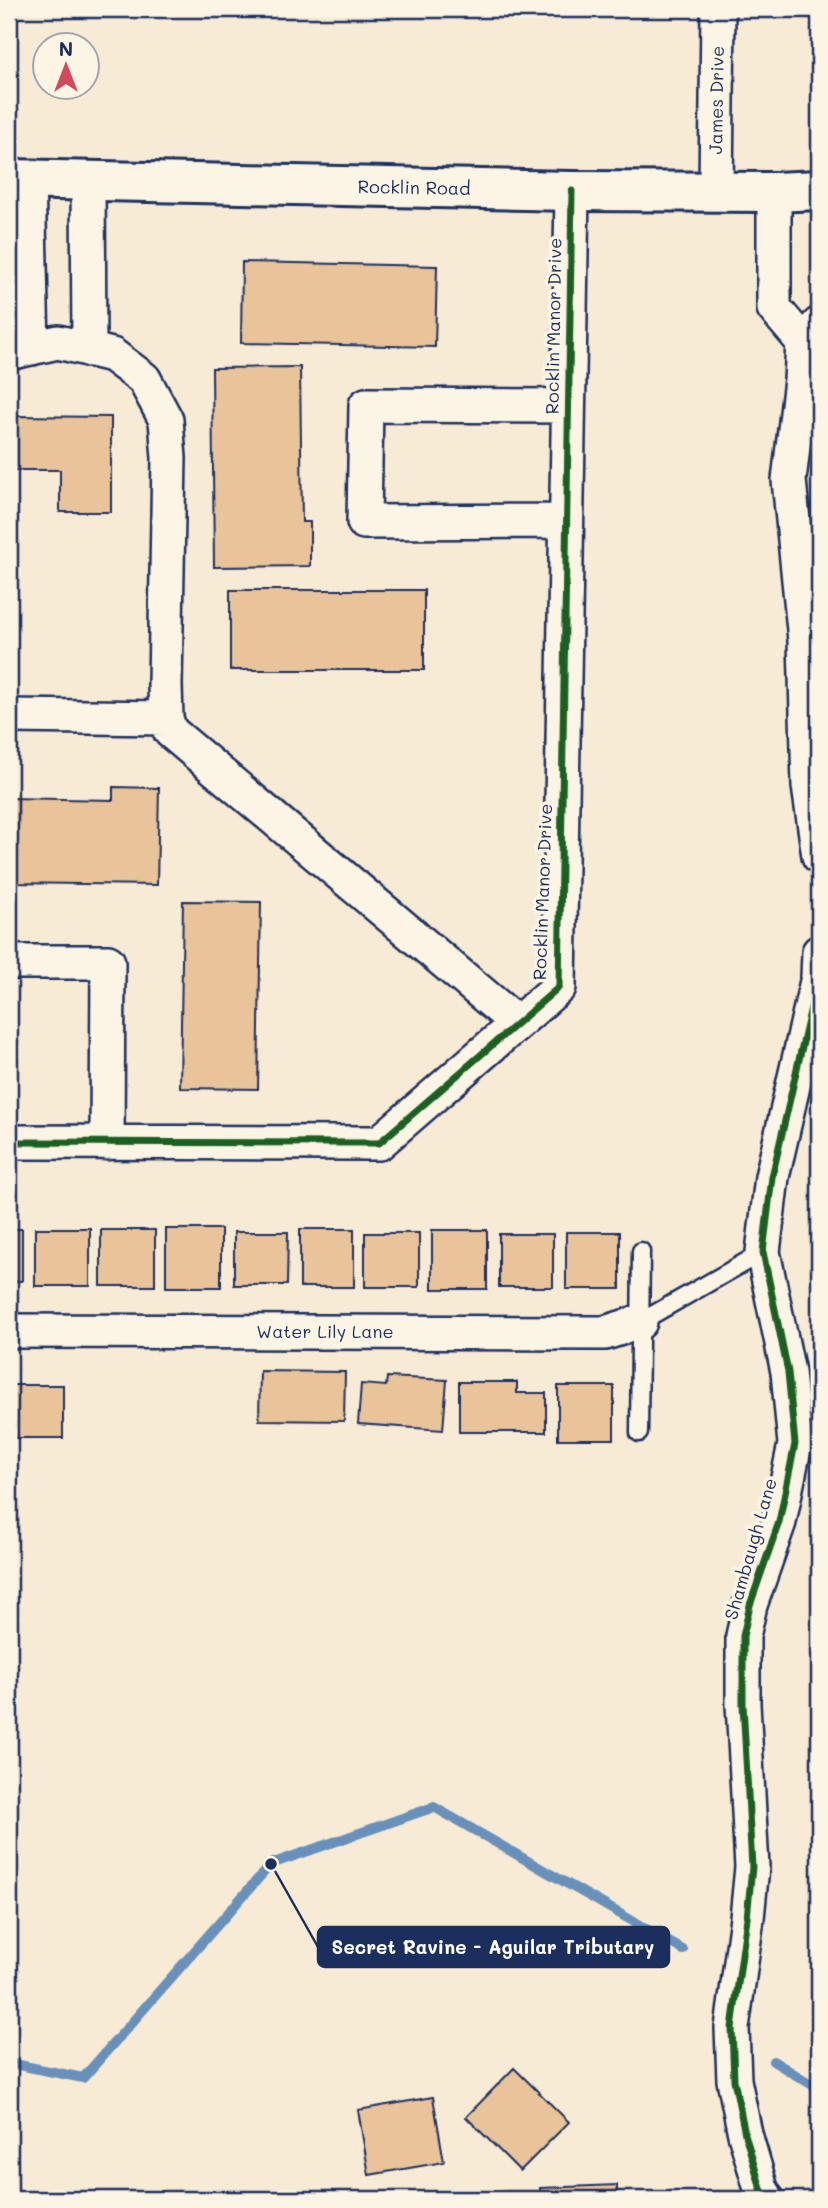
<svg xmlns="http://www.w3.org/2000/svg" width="828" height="2208" font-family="Mali,sans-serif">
	<rect width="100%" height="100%" fill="#f8ebd6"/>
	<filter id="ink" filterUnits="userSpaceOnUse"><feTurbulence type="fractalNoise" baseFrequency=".0143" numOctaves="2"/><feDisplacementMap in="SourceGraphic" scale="14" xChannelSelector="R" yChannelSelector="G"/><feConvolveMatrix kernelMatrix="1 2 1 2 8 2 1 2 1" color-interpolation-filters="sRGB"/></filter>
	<g filter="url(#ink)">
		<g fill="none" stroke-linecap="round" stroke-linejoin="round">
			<path stroke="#6790ba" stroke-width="10" d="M773,2061L819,2089
				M9,2063L83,2078L271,1864L434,1807L683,1950"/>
		</g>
		<path fill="#e9c49a" stroke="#1b2f5e" stroke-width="2" d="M242,262L437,266L435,347L241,343Z
			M300,367L302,522H310V566L214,567L212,368Z
			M11,416L111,417V512H60V470H10Z
			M230,590H424V670H230Z
			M113,787L159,788L157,885L9,883V798L113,800Z
			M183,901L261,902L258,1089L180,1088Z
			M35,1228H90V1286H35Z
			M9,1229H22V1281H9Z
			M166,1229H221V1287H166Z
			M300,1229H354V1287H300Z
			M101,1230H155V1286H101Z
			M432,1230H487V1289H432Z
			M234,1232H288L287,1285H234Z
			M566,1232H620V1289H566Z
			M365,1233H419V1287H365Z
			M499,1234H553V1287H499Z
			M260,1371L345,1372L344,1421L259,1420Z
			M387,1377L447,1380L443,1430L358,1424L361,1384L386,1386Z
			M459,1382H517V1393H546V1432H459Z
			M9,1385H63V1438H9Z
			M558,1386H614V1439H558Z
			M514,2068L569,2122L520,2171L466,2117Z
			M433,2097L444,2162L369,2175L358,2110Z
			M617,2185V2199H540V2188Z"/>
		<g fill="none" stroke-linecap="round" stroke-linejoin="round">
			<g stroke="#1b2f5e" stroke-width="21">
				<path id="service" d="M640,1322L763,1252
					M639,1433L641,1251"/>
			</g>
			<g stroke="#1b2f5e" stroke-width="38">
				<path id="minor" d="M28,179L32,348
					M88,180L89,350
					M716,191L718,9
					M774,192V308L803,342
					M819,324L803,342L801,380L789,480L805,640L809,786L819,856
					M9,353L58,342L112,355L144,379L166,420L169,458L165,685L166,718L170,731L517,1023
					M566,521L364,522L366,405L568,406
					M9,716L166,718
					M9,962H108L107,1143
					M9,1142L379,1143L559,987L572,191
					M9,1331L605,1333L640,1322
					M767,2199L761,2189L745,2134L734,2080L732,2028L747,1918L752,1867L743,1704V1636L750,1605L779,1522L795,1444L788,1372L763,1252L772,1177L818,977L819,952"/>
			</g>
			<g stroke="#1b2f5e" stroke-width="44">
				<path id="tertiary" d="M9,179L572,191L774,192L819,190"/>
			</g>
			<use href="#service" stroke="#fcf5e5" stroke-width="16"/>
			<use href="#minor" stroke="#fcf5e5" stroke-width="33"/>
			<use href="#tertiary" stroke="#fcf5e5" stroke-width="38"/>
			<g stroke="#fcf5e5" stroke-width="11">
				<path id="cycleway" d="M9,1142L379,1143L559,987L572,191
					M767,2199L761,2189L745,2134L734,2080L732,2028L747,1918L752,1867L743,1704V1636L750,1605L779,1522L795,1444L788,1372L763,1252L772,1177L818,977L819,952"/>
			</g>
			<use href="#cycleway" stroke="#1b5e20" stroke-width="7"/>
		</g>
	</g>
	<g text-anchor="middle" stroke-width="7" stroke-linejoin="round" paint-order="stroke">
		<g font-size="18" fill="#1b2f5e" stroke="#fcf5e5">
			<text transform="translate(717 100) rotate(-89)" y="6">James Drive</text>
			<text transform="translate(414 188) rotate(1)" y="6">Rocklin Road</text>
			<text transform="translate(554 326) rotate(-89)" y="6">Rocklin Manor Drive</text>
			<text transform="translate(543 892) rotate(-88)" y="6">Rocklin Manor Drive</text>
			<text x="325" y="1338">Water Lily Lane</text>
			<text transform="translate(751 1549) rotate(-74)" y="6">Shambaugh Lane</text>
		</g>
	</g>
	<path fill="none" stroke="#1b2f5e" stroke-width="2.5" d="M271 1864L318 1947"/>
	<circle fill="#1b2f5e" stroke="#fcf5e5" stroke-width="2.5" cx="271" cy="1864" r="7"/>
	<rect fill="#1b2f5e" stroke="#1b2f5e" stroke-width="2.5" x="318" y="1927" width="351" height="40" rx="7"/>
	<g font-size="19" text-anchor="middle" font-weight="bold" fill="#fff">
		<text x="493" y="1954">Secret Ravine - Aguilar Tributary</text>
	</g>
	<rect width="828" height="2208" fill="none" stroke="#fcf5e5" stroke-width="35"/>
	<rect x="18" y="18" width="793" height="2173" fill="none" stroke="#1b2f5e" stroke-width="2.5" filter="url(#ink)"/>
	<g transform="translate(66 66)"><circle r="33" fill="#fcf5e5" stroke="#a2a6af" stroke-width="2"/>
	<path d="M0-5L12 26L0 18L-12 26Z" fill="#d1495b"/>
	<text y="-10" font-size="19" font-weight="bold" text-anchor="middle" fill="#1b2f5e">N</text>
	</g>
</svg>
